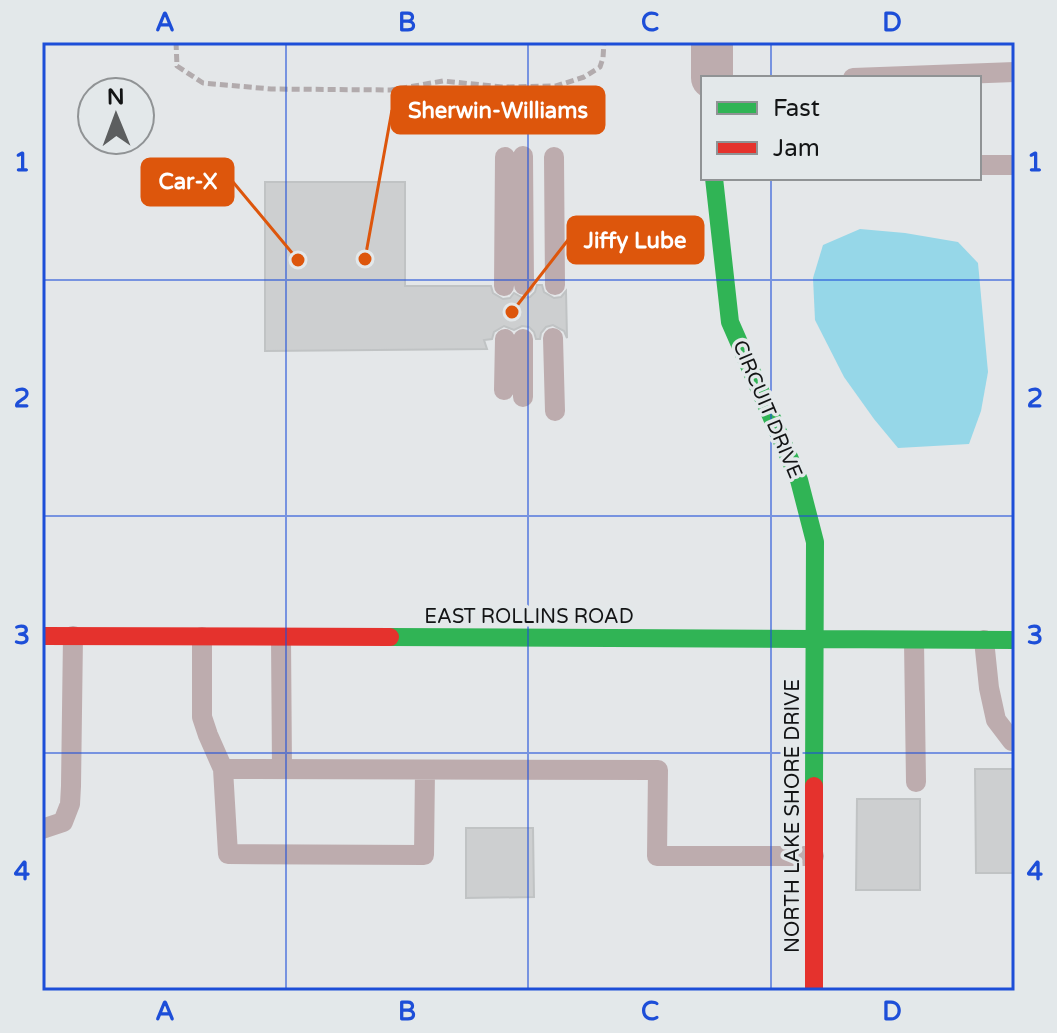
<svg xmlns="http://www.w3.org/2000/svg" width="1057" height="1033" font-family="'Varela Round',sans-serif">
	<rect width="100%" height="100%" fill="#e4e7e9"/>
	<path fill="#96d7e8" d="M860,229L905,233L958,242L978,263L988,372L981,411L969,444L898,448L874,419L844,377L815,320L813,278L823,245Z"/>
	<path fill="#cdcfd0" stroke="#c0c3c4" stroke-width="2" d="M265,182H405V286H491L493,293L503,299L510,298L514,293L523,298L530,297L535,292L537,285H542L544,292L554,298L561,297L566,291L567,338L564,331L553,325L546,327L541,333L540,339H536L534,332L529,327L522,326L514,330L504,326L494,332L492,339L484,340L487,349L265,351Z
		M975,769H1015V873H976Z
		M857,799H920V890H856Z
		M466,828H533L534,897L466,898Z"/>
	<g fill="none" stroke-linecap="round" stroke-linejoin="round">
		<path stroke="#b2abad" stroke-width="5" stroke-dasharray="8 4" stroke-linecap="butt" d="M176,42L177,66L203,83L271,89L391,90L443,81L503,87L556,86L584,77L600,67L603,58L604,42"/>
		<path stroke="#bdacae" stroke-width="20" d="M853,78L1015,72
			M523,156L524,285
			M554,157L555,285
			M979,165H1015
			M504,286L505,157
			M553,338L555,411
			M504,390L505,339
			M523,397V339
			M202,637V717L208,735L223,769L228,854L424,855L425,770
			M281,638L282,769
			M984,640L989,688L996,720L1012,741H1015
			M914,641L916,782
			M223,769L658,770L657,856H814
			M42,829L63,822L70,804L71,786L73,636"/>
		<path stroke="#bdacae" stroke-width="42" d="M712,42V78"/>
		<path stroke="#30b455" stroke-width="18" d="M714,178L730,322L799,480L815,542L814,786
			M390,637L1015,640"/>
		<path stroke="#e5322d" stroke-width="18" d="M42,636L390,637
			M814,991V786"/>
	</g>
	<path fill="none" stroke="#1d4ed8" stroke-width="2" stroke-opacity="0.55" d="M286,42V991M528,42V991M771,42V78M771,178V991M42,280H1015M42,516H1015M42,753H1015"/>
	<g text-anchor="middle" stroke-width="7" stroke-linejoin="round" paint-order="stroke">
		<g font-size="20" fill="#131415" stroke="#e3e8ea">
			<text transform="translate(768 409) rotate(67)" y="7">CIRCUIT DRIVE</text>
			<text x="529" y="623">EAST ROLLINS ROAD</text>
			<text transform="translate(792 816) rotate(-90)" y="7">NORTH LAKE SHORE DRIVE</text>
		</g>
	</g>
	<path fill="none" stroke="#dd560c" stroke-width="3" d="M365 259L392 110M298 260L233 182M512 312L568 240"/>
	<g fill="#dd560c" stroke="#e3e8ea" stroke-width="3">
		<circle cx="365" cy="259" r="8"/>
		<circle cx="298" cy="260" r="8"/>
		<circle cx="512" cy="312" r="8"/>
	</g>
	<g fill="#dd560c" stroke="#dd560c" stroke-width="3">
		<rect x="392" y="87" width="212" height="46" rx="8"/>
		<rect x="142" y="159" width="91" height="46" rx="8"/>
		<rect x="568" y="217" width="135" height="46" rx="8"/>
	</g>
	<g font-size="22" text-anchor="middle" font-weight="bold" fill="#fff">
		<text x="498" y="118">Sherwin-Williams</text>
		<text x="188" y="189">Car-X</text>
		<text x="635" y="248">Jiffy Lube</text>
	</g>
	<rect width="1057" height="1033" fill="none" stroke="#e3e8ea" stroke-width="88"/>
	<rect x="701" y="76" width="280" height="104" fill="#e3e8ea" stroke="#909395" stroke-width="2"/>
	<rect x="717" y="102" width="40" height="12" fill="#30b455" stroke="#909395" stroke-width="2"/>
	<text x="773" y="116" font-size="24" fill="#131415">Fast</text>
	<rect x="717" y="142" width="40" height="12" fill="#e5322d" stroke="#909395" stroke-width="2"/>
	<text x="773" y="156" font-size="24" fill="#131415">Jam</text>
	<g transform="translate(116 116) rotate(359)"><circle r="38" fill="#e3e8ea" stroke="#909395" stroke-width="2"/>
	<path d="M0-6L14 30L0 20L-14 30Z" fill="#5c5e5f"/>
	<text y="-12" font-size="22" font-weight="bold" text-anchor="middle" fill="#131415">N</text>
	</g>
	<rect x="44" y="44" width="969" height="945" fill="none" stroke="#1d4ed8" stroke-width="3"/>
	<g font-size="26" text-anchor="middle" font-weight="bold" fill="#1d4ed8">
		<text x="165" y="31">A</text>
		<text x="407" y="31">B</text>
		<text x="650" y="31">C</text>
		<text x="892" y="31">D</text>
		<text x="22" y="171">1</text>
		<text x="1035" y="171">1</text>
		<text x="22" y="407">2</text>
		<text x="1035" y="407">2</text>
		<text x="22" y="644">3</text>
		<text x="1035" y="644">3</text>
		<text x="22" y="880">4</text>
		<text x="1035" y="880">4</text>
		<text x="165" y="1020">A</text>
		<text x="407" y="1020">B</text>
		<text x="650" y="1020">C</text>
		<text x="892" y="1020">D</text>
	</g>
</svg>
